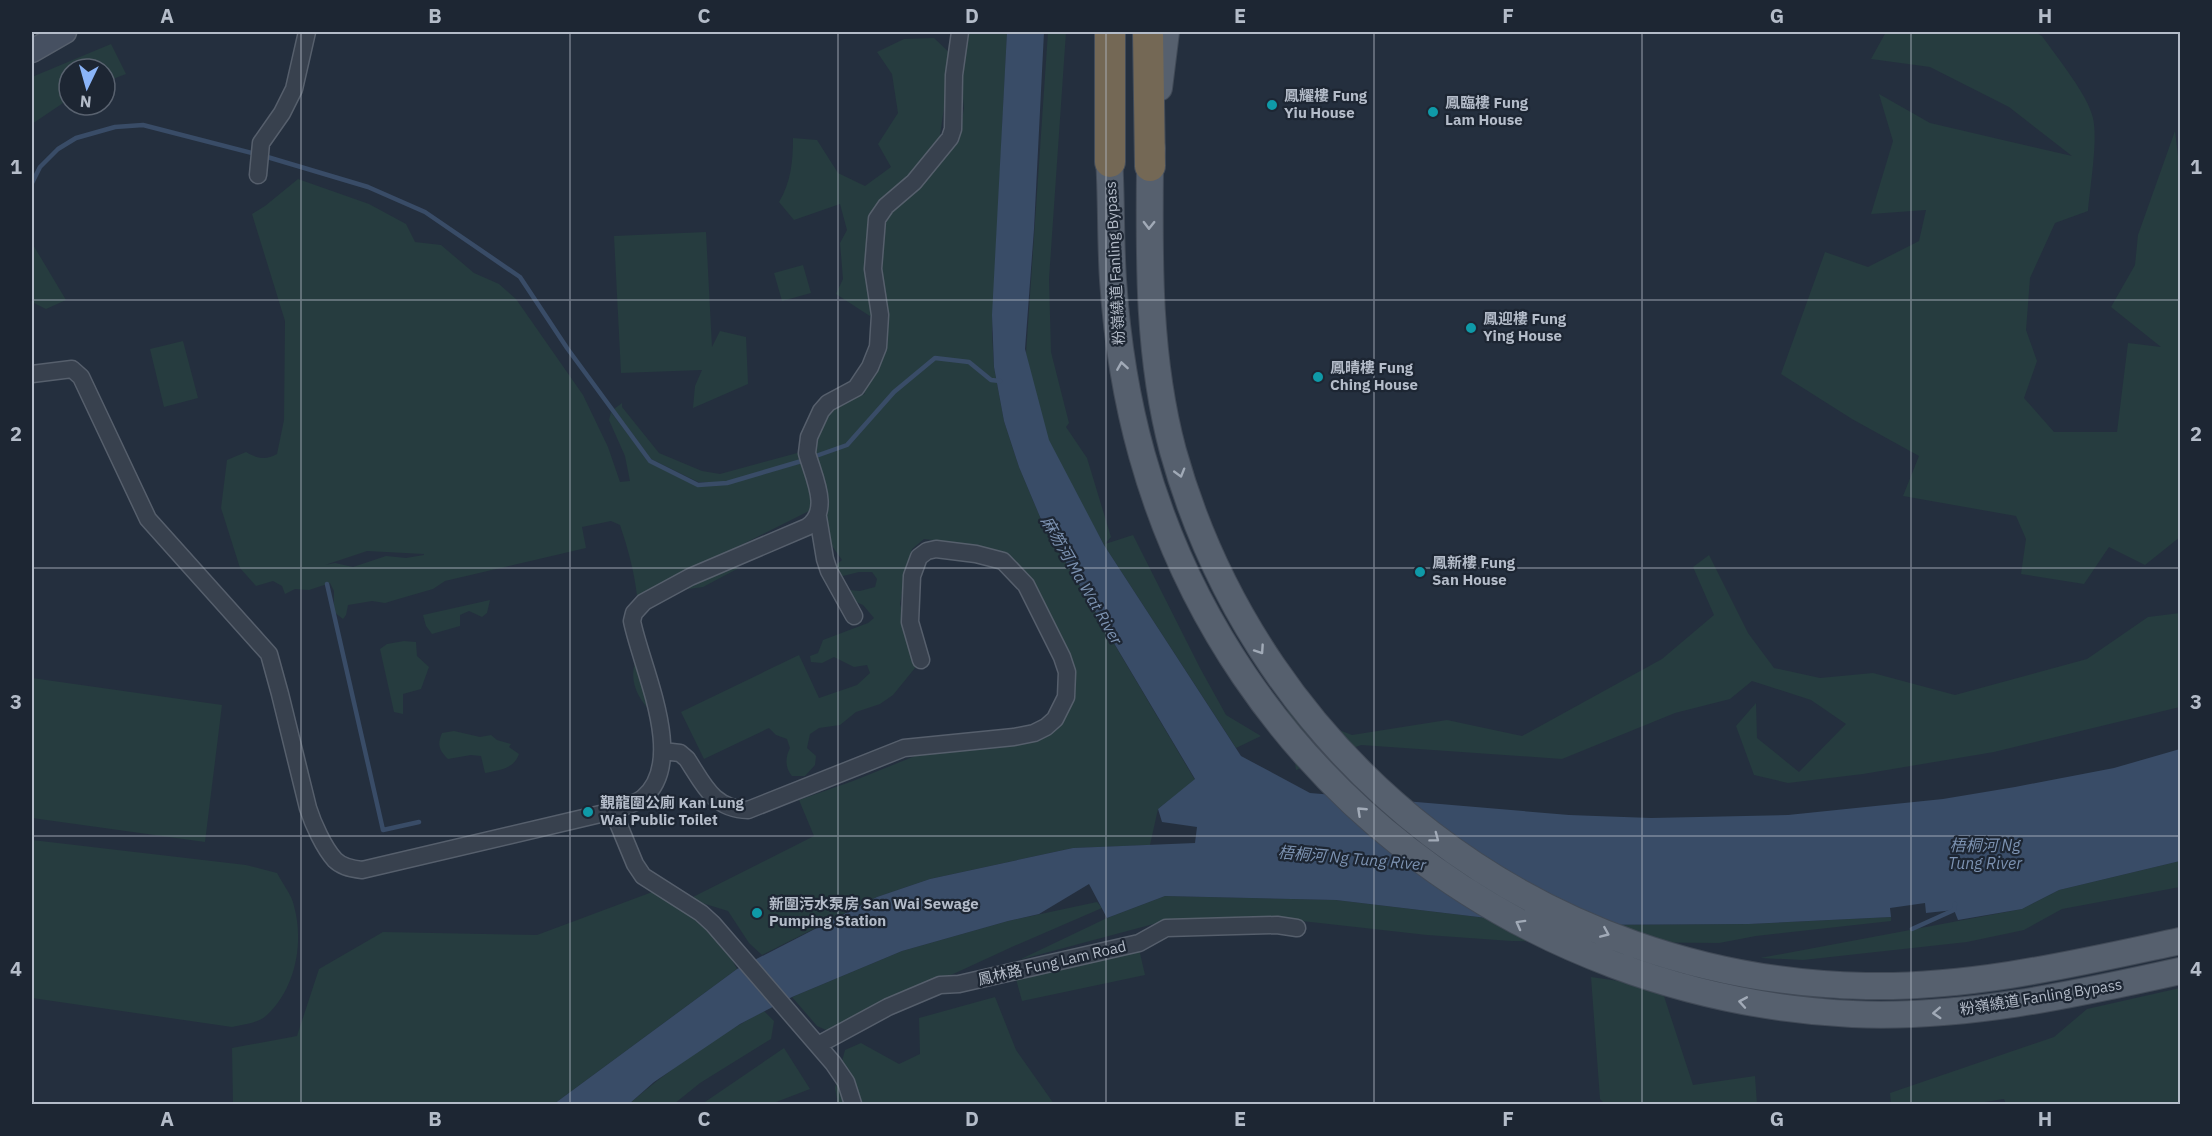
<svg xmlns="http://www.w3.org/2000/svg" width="2212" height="1136" font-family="'IBM Plex Sans','Noto Sans SC',sans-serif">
	<rect width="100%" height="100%" fill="#242f3e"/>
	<path fill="#263c3f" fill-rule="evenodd" d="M964,32H1007L992,334L994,367L1004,421L1019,467L1043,524L1195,780L1158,809L1150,845L1073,848L930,879L877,897L762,955L749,943L728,911L689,899L814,836L799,800L853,781L920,754L1034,740L1073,698L1033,586L974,545L924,539L912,549L906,571L900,604L907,629L926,658L924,667L915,668L893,695L880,704L856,712L840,725L819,728L810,734L807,748L816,756L815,765L805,776H792C785,768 785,758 790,748L787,739L776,735L769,728L704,759L681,712L799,655L819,698L857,685L870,673L867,665L854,667L834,657L822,663L811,662L810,656L818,653L823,640L868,623L874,618L863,605L849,599V590L860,591L875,587L877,579L872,572H859L843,576L838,573L836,565L842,560L825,536L827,504L812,449L824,421L838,401L865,394L856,383L879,322L836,294L843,279L840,243L847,230L840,204L794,220L779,202C791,182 793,161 793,138L817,140L838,173L865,186L891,167L878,144L898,113L892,74L877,52L904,39L934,38L952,55L940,135L944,154L959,136L964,108L959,64Z
		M1048,32H1066L1049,279L1051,352L1069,423L1066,427L1087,458L1111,537L1105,544L1133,535L1200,668L1226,715L1261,736L1236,748L1104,545L1047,442L1026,354Z
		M1886,32H2035L2042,36C2056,56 2088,95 2093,118C2098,141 2090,187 2088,211L2055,223L2030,278L2026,330L2037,361L2024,398L2054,432H2117L2128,343L2161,347L2111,307L2135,265L2138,235L2175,131L2180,172V537L2145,565L2109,547L2084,584L2021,574L2026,539L2016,516L1903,496L1919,456L1852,419L1781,374L1825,252L1868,267L1919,241L1926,210L1871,214L1893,141L1879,94L1930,123L2072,156L2009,107L1930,67L1871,59Z
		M111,44L126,74L105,82V69H69V99L32,124V77Z
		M298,179L369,204L406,224L415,242L441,245L474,273L499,284L516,299L583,395L608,447L620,482L630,481L625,456L609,420L611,412L649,462L698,485L728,484L802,463L813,493V506L809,511L735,548L737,569L703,587L688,589L672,583L659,585L637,596C634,570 628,549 620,525L611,521L582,527L586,548L445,581L433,589L395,600L385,603L372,601L348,605L346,615L343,619L334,612V591L330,583L309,590L295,589L285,594L282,586L273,581L256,586L240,568L221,508L227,460L246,452C257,458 265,461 277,454L284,420L285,321L252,214L265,206ZM367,551L424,554V555L406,558L386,556L353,567L335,563L325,565Z
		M706,232L712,347L720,331L746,337L748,384L693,408L695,386L702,370L621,373L614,236Z
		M32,243L66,300L46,309L32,302Z
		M803,265L811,293L782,301L774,273Z
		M183,341L198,398L164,407L150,349Z
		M622,403V407L659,453L702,471L720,474L801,452V460L727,482H698L651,459L614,409Z
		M1709,555L1748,633L1774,668L1820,678L1873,673L1955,695L2087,659L2148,617L2180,613V707L1994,752L1863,774L1788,783L1754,775L1736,726L1756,703L1757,738L1799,772L1846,724L1811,700L1752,681L1730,699L1675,713L1562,759L1361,745L1296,770L1287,710L1352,735L1447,720L1522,736L1662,659L1714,615L1693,567Z
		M490,600L487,613L482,617L469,611L460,615V626L432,634L426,626L423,615Z
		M404,641L416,642L417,656L429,667L421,689L403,694V714L394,712L380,649L387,644Z
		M636,661L652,712C638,700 628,679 636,661Z
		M32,678L222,705L205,842L32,818Z
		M454,731L480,737L491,735L497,740L511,744L509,747L519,754C514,769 499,770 485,773L481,756L471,755L448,759C439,750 437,745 442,733Z
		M32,840L246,865L277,873C282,883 292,895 294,906C304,942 296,988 267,1015C259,1023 244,1024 232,1027L32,998Z
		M2180,861V887L2062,909L2024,930L1967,942L1803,960L1760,958L2022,909L2059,890Z
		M663,888L713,924L737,969L554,1104H233L232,1048L297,1036L319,969L383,932L537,935Z
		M1165,896L1336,900L1487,918L1567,925L1749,924L1891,917V921L1756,936L1719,943L1511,941L1427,935L1275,918L1161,922L1019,960L1107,918Z
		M1097,902L1102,908L1014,946L836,1028L826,1030L817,1026L792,997L902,951L1008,921Z
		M1139,949L1145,975L1022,1001L1016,979L1093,960L1124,955Z
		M1591,977L1661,987L1693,1085L1755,1076L1757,1104H1605L1600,1099Z
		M2180,988V1104H2006L2004,1099L1972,1104H1891L1890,1093L2054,1037L2087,1009Z
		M995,997L1016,1050L1054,1104H838L835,1088L845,1050L861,1043L899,1064L920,1054L919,1018Z
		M764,1011L774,1021L771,1039L700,1083L674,1104H629C670,1069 716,1036 764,1011Z
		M784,1048L810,1089L771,1104H702Z"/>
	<path fill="#394c67" d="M1007,32H1044L1034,229L1025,349L1049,440L1104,545L1241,756L1310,793L1569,815L1651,818L1788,815L1943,799L2015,787L2114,768L2180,749V861L2059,890L2022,909L1958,920L1954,910L1926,913L1925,903L1890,908L1891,917L1749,924L1567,925L1487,918L1336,900L1165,896L1107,918L1089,884L1039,914L1008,921L902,951L792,997L740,1024L654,1082L629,1104H554L737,969L877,897L930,879L1073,848L1195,843L1197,827L1162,822L1158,809L1195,779L1043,524L1019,467L1004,421L994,367L992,315Z"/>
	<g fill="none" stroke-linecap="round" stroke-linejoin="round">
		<path stroke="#394c67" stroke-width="4.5" d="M264,156L368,187L425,212L520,277L567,348L650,461L698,485L727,483L805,460
			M32,183L40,167L58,149L76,138L115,127L143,125L256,154
			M813,457L847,445L894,392L935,358L969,362L991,380L1000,381
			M327,584L383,830L419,822
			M1912,929L1954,910L1955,904"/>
		<g stroke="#565f6c" stroke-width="19">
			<path id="minor" d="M258,175L261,143L282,113L294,89L307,32
				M32,374L72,369L81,377L148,519L269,654L280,694L308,808C313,824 324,848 335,860C342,867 352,869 362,870L613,811C622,807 635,804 643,798C688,761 641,667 632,621L634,613L644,602L690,577L807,527C832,511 813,476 807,453L809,437L821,411L828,403L856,388L870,367L878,347L880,315L873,269L877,219L886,206L914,182L950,138L953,129L954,75L960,32
				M818,517L825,559L829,571L854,616
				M663,751L680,753L687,759C704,785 713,809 748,810L904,748L1014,737L1034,733L1046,727L1055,719L1066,697L1067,672L1062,657L1026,585L1003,561L976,554L936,549L927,551L919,557L912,576L910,622L921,660
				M613,811L635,864L643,876L701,913L713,924L833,1063L846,1082L853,1104
				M818,1045L888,1007L940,985L959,984L1139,943L1166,928L1235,926L1277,925L1297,928"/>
		</g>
		<g stroke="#565f6c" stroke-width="25">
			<path id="secondary" d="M32,51L65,32"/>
		</g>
		<g stroke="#414a57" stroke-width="28">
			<path id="primary" d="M1159,88L1166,32
				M1108,142C1112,188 1110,234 1113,280C1117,339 1126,398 1142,455C1232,777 1521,997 1852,1014C1963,1019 2072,995 2180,971
				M1152,148L1150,166C1149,262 1148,358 1173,451C1260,764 1542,980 1866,986C1973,988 2077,963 2180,941"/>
		</g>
		<g stroke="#434c59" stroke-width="32">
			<path id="motorway" d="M1110,32V162
				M1148,32L1150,166"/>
		</g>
		<use href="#minor" stroke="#38414e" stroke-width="16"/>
		<use href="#secondary" stroke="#465061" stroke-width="22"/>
		<use href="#primary" stroke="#56606e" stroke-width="26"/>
		<use href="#motorway" stroke="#746855" stroke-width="30"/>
	</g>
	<defs><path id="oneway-chevron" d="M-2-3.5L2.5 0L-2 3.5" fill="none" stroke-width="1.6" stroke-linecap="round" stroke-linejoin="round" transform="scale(1.5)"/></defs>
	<g stroke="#a1aab7">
		<use href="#oneway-chevron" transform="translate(1149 225) rotate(91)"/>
		<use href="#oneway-chevron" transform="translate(1122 366) rotate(-99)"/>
		<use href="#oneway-chevron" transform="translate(1180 473) rotate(74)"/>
		<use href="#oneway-chevron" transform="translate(1260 650) rotate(56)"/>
		<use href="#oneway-chevron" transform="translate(1361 811) rotate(-137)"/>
		<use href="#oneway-chevron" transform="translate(1435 838) rotate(37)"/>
		<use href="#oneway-chevron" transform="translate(1520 924) rotate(-151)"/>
		<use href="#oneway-chevron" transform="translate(1605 933) rotate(23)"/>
		<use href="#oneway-chevron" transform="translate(1743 1002) rotate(-170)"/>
		<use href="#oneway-chevron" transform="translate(1937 1013) rotate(177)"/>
	</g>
	<path fill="none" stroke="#b4bcc9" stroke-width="1.5" stroke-opacity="0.55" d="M301,32V1104M570,32V1104M838,32V1104M1106,32V1104M1374,32V1104M1642,32V1104M1911,32V1104M32,300H2180M32,568H2180M32,836H2180"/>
	<g fill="#0f9aa8" stroke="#1d2633" stroke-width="2">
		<circle cx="1272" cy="105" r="6"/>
		<circle cx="1433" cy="112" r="6"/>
		<circle cx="1471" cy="328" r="6"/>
		<circle cx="1318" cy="377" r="6"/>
		<circle cx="1420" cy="572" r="6"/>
		<circle cx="588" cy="812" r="6"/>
		<circle cx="757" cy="913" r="6"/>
	</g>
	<g text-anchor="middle" stroke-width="4.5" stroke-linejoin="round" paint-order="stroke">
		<g font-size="15" font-weight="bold" fill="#b4bcc9" stroke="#1d2633" text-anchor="start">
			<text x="1284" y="101">鳳耀樓 Fung<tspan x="1284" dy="17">Yiu House</tspan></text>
			<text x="1445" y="108">鳳臨樓 Fung<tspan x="1445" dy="17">Lam House</tspan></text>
			<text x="1483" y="324">鳳迎樓 Fung<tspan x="1483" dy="17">Ying House</tspan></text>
			<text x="1330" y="373">鳳晴樓 Fung<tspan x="1330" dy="17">Ching House</tspan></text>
			<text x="1432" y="568">鳳新樓 Fung<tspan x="1432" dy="17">San House</tspan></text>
			<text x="600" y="808">覲龍圍公廁 Kan Lung<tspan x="600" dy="17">Wai Public Toilet</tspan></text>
			<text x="769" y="909">新圍污水泵房 San Wai Sewage<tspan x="769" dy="17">Pumping Station</tspan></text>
		</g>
		<g font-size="15" fill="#b4bcc9" stroke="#1d2633">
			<text transform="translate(1115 263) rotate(-93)" y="5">粉嶺繞道 Fanling Bypass</text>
			<text transform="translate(1052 963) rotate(-13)" y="5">鳳林路 Fung Lam Road</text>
			<text transform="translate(2041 997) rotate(-9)" y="5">粉嶺繞道 Fanling Bypass</text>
		</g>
		<g font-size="16" font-style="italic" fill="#7c92b1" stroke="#1d2633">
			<text transform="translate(1082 580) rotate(60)" y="6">麻笏河 Ma Wat River</text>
			<text x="1985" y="851">梧桐河 Ng<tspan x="1985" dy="18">Tung River</tspan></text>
			<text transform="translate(1352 858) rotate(5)" y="6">梧桐河 Ng Tung River</text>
		</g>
	</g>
	<rect width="2212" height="1136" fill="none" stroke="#1d2633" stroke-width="66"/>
	<g transform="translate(87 87) rotate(185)"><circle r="28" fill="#1d2633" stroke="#59626f" stroke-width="1.5"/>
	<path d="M0-4.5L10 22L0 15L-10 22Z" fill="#8ab4f8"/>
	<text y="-9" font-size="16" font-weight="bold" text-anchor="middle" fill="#b4bcc9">N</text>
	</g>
	<rect x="33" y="33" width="2146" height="1070" fill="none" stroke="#b4bcc9" stroke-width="2"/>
	<g font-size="20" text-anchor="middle" font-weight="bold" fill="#b4bcc9">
		<text x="167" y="23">A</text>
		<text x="435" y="23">B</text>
		<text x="704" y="23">C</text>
		<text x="972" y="23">D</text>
		<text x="1240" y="23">E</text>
		<text x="1508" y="23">F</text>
		<text x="1777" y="23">G</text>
		<text x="2045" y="23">H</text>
		<text x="16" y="174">1</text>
		<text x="2196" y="174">1</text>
		<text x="16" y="441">2</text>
		<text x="2196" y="441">2</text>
		<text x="16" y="709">3</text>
		<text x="2196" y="709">3</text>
		<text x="16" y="976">4</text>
		<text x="2196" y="976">4</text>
		<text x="167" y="1126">A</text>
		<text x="435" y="1126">B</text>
		<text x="704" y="1126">C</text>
		<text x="972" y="1126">D</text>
		<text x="1240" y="1126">E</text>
		<text x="1508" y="1126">F</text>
		<text x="1777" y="1126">G</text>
		<text x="2045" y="1126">H</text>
	</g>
</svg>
